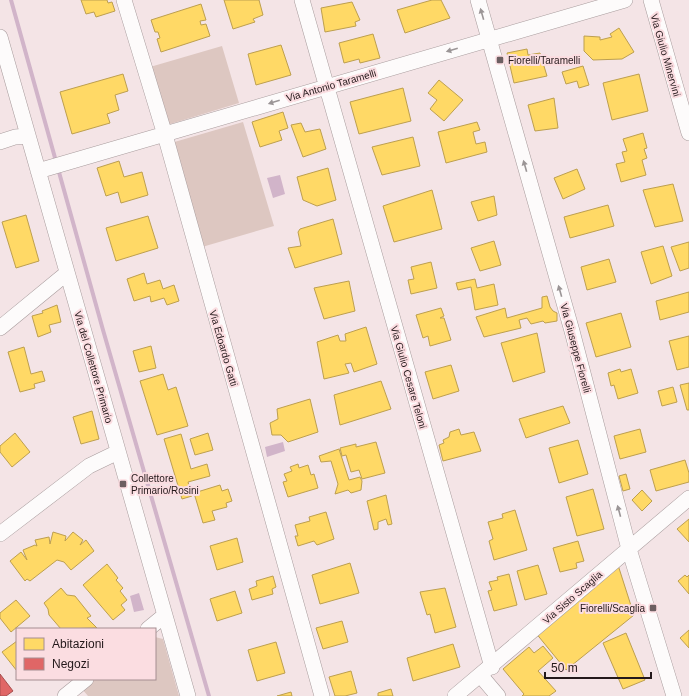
<svg xmlns="http://www.w3.org/2000/svg" width="689" height="696" font-family="Arial,sans-serif">
	<rect width="100%" height="100%" fill="#f4e4e6"/>
	<path fill="#ddc7c1" d="M222,46L239,103L167,125L150,67Z
		M243,122L274,226L202,247L171,143Z
		M155,637L163,639L179,696H88L82,689L95,679H155Z"/>
	<path fill="#d1b4c9" d="M280,175L285,194L273,198L267,178Z
		M283,442L285,451L267,457L265,447Z
		M139,593L144,610L134,612L130,596Z"/>
	<path fill="#ffd966" stroke="#bd9f4f" d="M81,0H107L108,3L112,2L115,11L96,17L94,12L86,14Z
		M224,0H259L263,15L253,19L255,22L233,29Z
		M432,0H441L450,18L405,33L397,10Z
		M352,2L360,20L355,22L356,26L325,32L321,8Z
		M201,4L206,20L200,21L201,25L206,24L210,36L161,52L157,39L160,38L158,32H155L151,20Z
		M619,28L634,52L622,59L593,60L584,51V36L600,37V40L612,37L610,34Z
		M373,34L380,58L360,63L359,59L344,63L339,43Z
		M281,45L291,75L256,85L248,54Z
		M527,49L528,55L540,53L547,76L514,83L507,53Z
		M583,66L589,85L579,88L577,81L566,84L562,72Z
		M123,74L128,91L115,95L119,110L107,114L110,123L72,134L60,92Z
		M639,74L648,111L612,120L603,83Z
		M439,80L463,100L444,121L430,109L437,100L428,93Z
		M403,88L411,121L359,134L350,102Z
		M554,98L558,128L535,131L528,105Z
		M283,112L288,128L279,131L282,140L260,147L252,122Z
		M477,122L480,130L473,132L476,144L485,142L487,152L446,163L438,132Z
		M301,123L305,132L320,129L326,149L303,157L291,125Z
		M643,133L647,148L644,149L647,158L642,160L646,175L621,182L616,164L625,162L622,152L627,151L623,139Z
		M413,137L420,166L382,175L372,147Z
		M119,161L124,177L142,172L148,195L121,203L118,192L106,196L97,168Z
		M328,168L336,200L317,206L303,200L297,177Z
		M577,169L585,189L563,199L554,178Z
		M673,184L683,221L655,227L643,190Z
		M432,190L442,229L394,242L383,206Z
		M494,196L497,215L478,221L471,202Z
		M608,205L614,226L570,238L564,217Z
		M26,215L39,261L16,268L2,222Z
		M148,216L158,248L116,261L106,228Z
		M333,219L342,254L295,268L288,248L301,246L298,232L300,229Z
		M494,241L501,265L480,271L471,248Z
		M689,242V268L680,271L671,247Z
		M663,246L672,276L651,284L641,252Z
		M609,259L616,282L587,290L581,267Z
		M431,262L437,288L411,294L408,280L414,279L411,267Z
		M144,273L147,284L160,280L163,289L174,285L179,301L167,305L164,298L151,302L150,296L134,301L127,279Z
		M475,279L477,288L494,284L498,305L475,310L471,287L458,290L456,283Z
		M349,281L355,311L324,319L314,288Z
		M689,292V312L660,320L656,301Z
		M547,296L550,307L553,311L557,313V321L545,323L543,321L531,324L527,318L519,320L521,328L484,337L476,317L505,308L507,318L542,308V297Z
		M57,305L61,322L49,325L51,332L38,337L32,316L43,313L42,311Z
		M441,308L444,316L440,318H444L451,340L430,346L428,336L423,338L416,315Z
		M621,313L631,347L596,357L586,323Z
		M366,327L377,364L354,372L351,363L345,364L349,373L324,379L317,342L338,335L340,341H346L345,334Z
		M537,333L545,372L513,382L501,343Z
		M689,336V367L677,370L669,341Z
		M151,346L156,368L139,372L133,351Z
		M24,347L31,374L42,371L45,381L34,384L35,388L20,392L8,352Z
		M451,365L459,391L433,399L425,372Z
		M620,369L621,372L631,369L638,393L618,399L614,385L611,386L608,373Z
		M163,374L168,390L176,387L188,426L157,435L140,381Z
		M381,381L391,409L340,425L334,395Z
		M689,383V410H687L680,385Z
		M673,387L677,402L662,406L658,391Z
		M310,399L318,432L288,442L281,435H272L270,423L278,419L277,409Z
		M563,406L570,423L526,438L519,419Z
		M92,411L99,439L81,444L73,417Z
		M459,429L461,435L474,432L481,451L443,461L439,445L444,443L443,440L449,437L450,432Z
		M640,429L646,452L620,459L614,436Z
		M15,433L30,452L12,467L0,452V446Z
		M208,433L213,450L195,455L190,439Z
		M181,434L191,469L207,464L210,476L188,482L192,496L182,499L164,439Z
		M578,440L588,474L559,483L549,448Z
		M376,442L385,473L362,479L359,470L351,472L346,455L342,456L340,448L356,444V447Z
		M339,449L349,480L360,477L362,481L361,490L351,493L348,490L335,494L338,484L331,461L321,462L319,456Z
		M685,460L689,473V482L656,491L650,470Z
		M298,464L299,468L308,465L311,475L314,474L318,488L288,497L283,482L287,481L284,474L292,471L290,467Z
		M626,474L630,489L623,491L619,476Z
		M220,485L222,491L228,489L232,501L226,503L227,507L212,511L215,520L203,523L194,493Z
		M593,489L604,529L577,536L566,497Z
		M642,490L652,501L642,511L632,500Z
		M386,495L392,524L388,525L386,519L378,522V529L374,530L367,501Z
		M515,510L527,550L494,560L489,541L493,539L488,522L503,518L502,514Z
		M326,512L334,539L317,545L314,541L298,546L295,536H298L295,525L310,521L309,517Z
		M689,519V542L677,529Z
		M53,532L66,536L65,541L73,532L83,540L80,545L86,540L94,551L71,570L64,562L57,560L30,581L27,579L25,581L10,561L21,552L27,560L23,550L35,545L37,546L35,540L49,537L50,544Z
		M237,538L243,562L217,570L210,546Z
		M578,541L584,561L576,563L577,568L560,572L553,548Z
		M350,563L359,593L320,604L312,575Z
		M107,564L118,578L116,580L123,588L120,591L127,600L121,605L125,610L113,620L83,585Z
		M538,565L547,594L525,600L517,571Z
		M618,565L634,615L566,670L535,632Z
		M509,574L517,605L494,611L488,591L492,590L489,582L498,580L497,577Z
		M685,575L687,577L689,575V594L678,581Z
		M273,576L276,587L272,589L273,594L252,600L249,589L257,586L256,581Z
		M61,588L67,595L75,596L91,616L87,618L97,628L61,629L49,615L48,609L44,603Z
		M445,588L456,627L435,633L430,614L427,615L420,592Z
		M235,591L242,613L217,621L210,599Z
		M16,600L30,616L11,632L0,618V613Z
		M342,621L348,642L323,649L316,628Z
		M689,630V648L680,638Z
		M626,633L645,680L623,689L603,643Z
		M17,641V671L2,652Z
		M276,642L285,673L257,681L248,650Z
		M453,644L460,667L413,681L407,658Z
		M543,646L553,658L538,671L556,691L549,696H522L524,694L503,669L529,647L534,653Z
		M351,671L357,693L345,696H335L329,677Z
		M391,689L393,696H378V693Z
		M291,692L292,696H277Z"/>
	<path fill="#e06666" stroke="#a74f4f" d="M0,674L13,691L6,696H0Z"/>
	<g fill="none" stroke-linecap="round" stroke-linejoin="round">
		<path stroke="#d1b4c9" stroke-width="4" d="M11,0L103,330L209,696"/>
		<g stroke="#a89c9d" stroke-width="16">
			<path id="minor" d="M124,0L165,135L322,696
				M302,0L492,667
				M478,0L572,331L629,549L674,696
				M651,0L689,133
				M0,37L188,696
				M0,142L15,137L28,136
				M38,171L625,0
				M0,328L67,273
				M0,534L89,466L118,452
				M148,629L165,615
				M481,676L498,696
				M65,696L86,679
				M455,696L689,498"/>
		</g>
		<use href="#minor" stroke="#fdfbfb" stroke-width="15"/>
	</g>
	<defs><path id="oneway-solid" d="M-6-.8H1V-3.2L6.5 0L1 3.2V.8H-6Z"/></defs>
	<g fill="#9b9596">
		<use href="#oneway-solid" transform="translate(482 14) rotate(-106)"/>
		<use href="#oneway-solid" transform="translate(452 50) rotate(164)"/>
		<use href="#oneway-solid" transform="translate(274 102) rotate(163)"/>
		<use href="#oneway-solid" transform="translate(525 166) rotate(-106)"/>
		<use href="#oneway-solid" transform="translate(560 291) rotate(-106)"/>
		<use href="#oneway-solid" transform="translate(619 511) rotate(-105)"/>
	</g>
	<g fill="#6c5f61" stroke="#fbdde1" stroke-width="1.5">
		<rect x="496" y="56" width="8" height="8" rx="2"/>
		<rect x="119" y="480" width="8" height="8" rx="2"/>
		<rect x="649" y="604" width="8" height="8" rx="2"/>
	</g>
	<g text-anchor="middle" stroke-width="4" stroke-linejoin="round" paint-order="stroke">
		<g font-size="10" fill="#23181a" stroke="#fbdde1">
			<text transform="translate(666 55) rotate(74)" y="4">Via Giulio Minervini</text>
			<text transform="translate(331 85) rotate(-16)" y="4">Via Antonio Taramelli</text>
			<text transform="translate(224 348) rotate(74)" y="4">Via Edoardo Gatti</text>
			<text transform="translate(576 348) rotate(75)" y="4">Via Giuseppe Fiorelli</text>
			<text transform="translate(94 367) rotate(74)" y="4">Via del Collettore Primario</text>
			<text transform="translate(409 377) rotate(74)" y="4">Via Giulio Cesare Teloni</text>
			<text transform="translate(572 597) rotate(-41)" y="4">Via Sisto Scaglia</text>
		</g>
		<g font-size="10" fill="#23181a" stroke="#fbdde1" text-anchor="start">
			<text x="508" y="64">Fiorelli/Taramelli</text>
			<text x="131" y="482">Collettore<tspan x="131" dy="12">Primario/Rosini</tspan></text>
			<text x="645" y="612" text-anchor="end">Fiorelli/Scaglia</text>
		</g>
	</g>
	<rect x="16" y="628" width="140" height="52" fill="#fbdde1" stroke="#a58e91"/>
	<rect x="24" y="638" width="20" height="12" fill="#ffd966" stroke="#a58e91"/>
	<text x="52" y="648" font-size="12" fill="#23181a">Abitazioni</text>
	<rect x="24" y="658" width="20" height="12" fill="#e06666" stroke="#a58e91"/>
	<text x="52" y="668" font-size="12" fill="#23181a">Negozi</text>
	<path d="M545 672v6h106v-6" fill="none" stroke="#23181a" stroke-width="2"/>
	<text x="551" y="672" font-size="12" fill="#23181a" stroke="#fbdde1" stroke-width="3" paint-order="stroke">50 m</text>
</svg>
